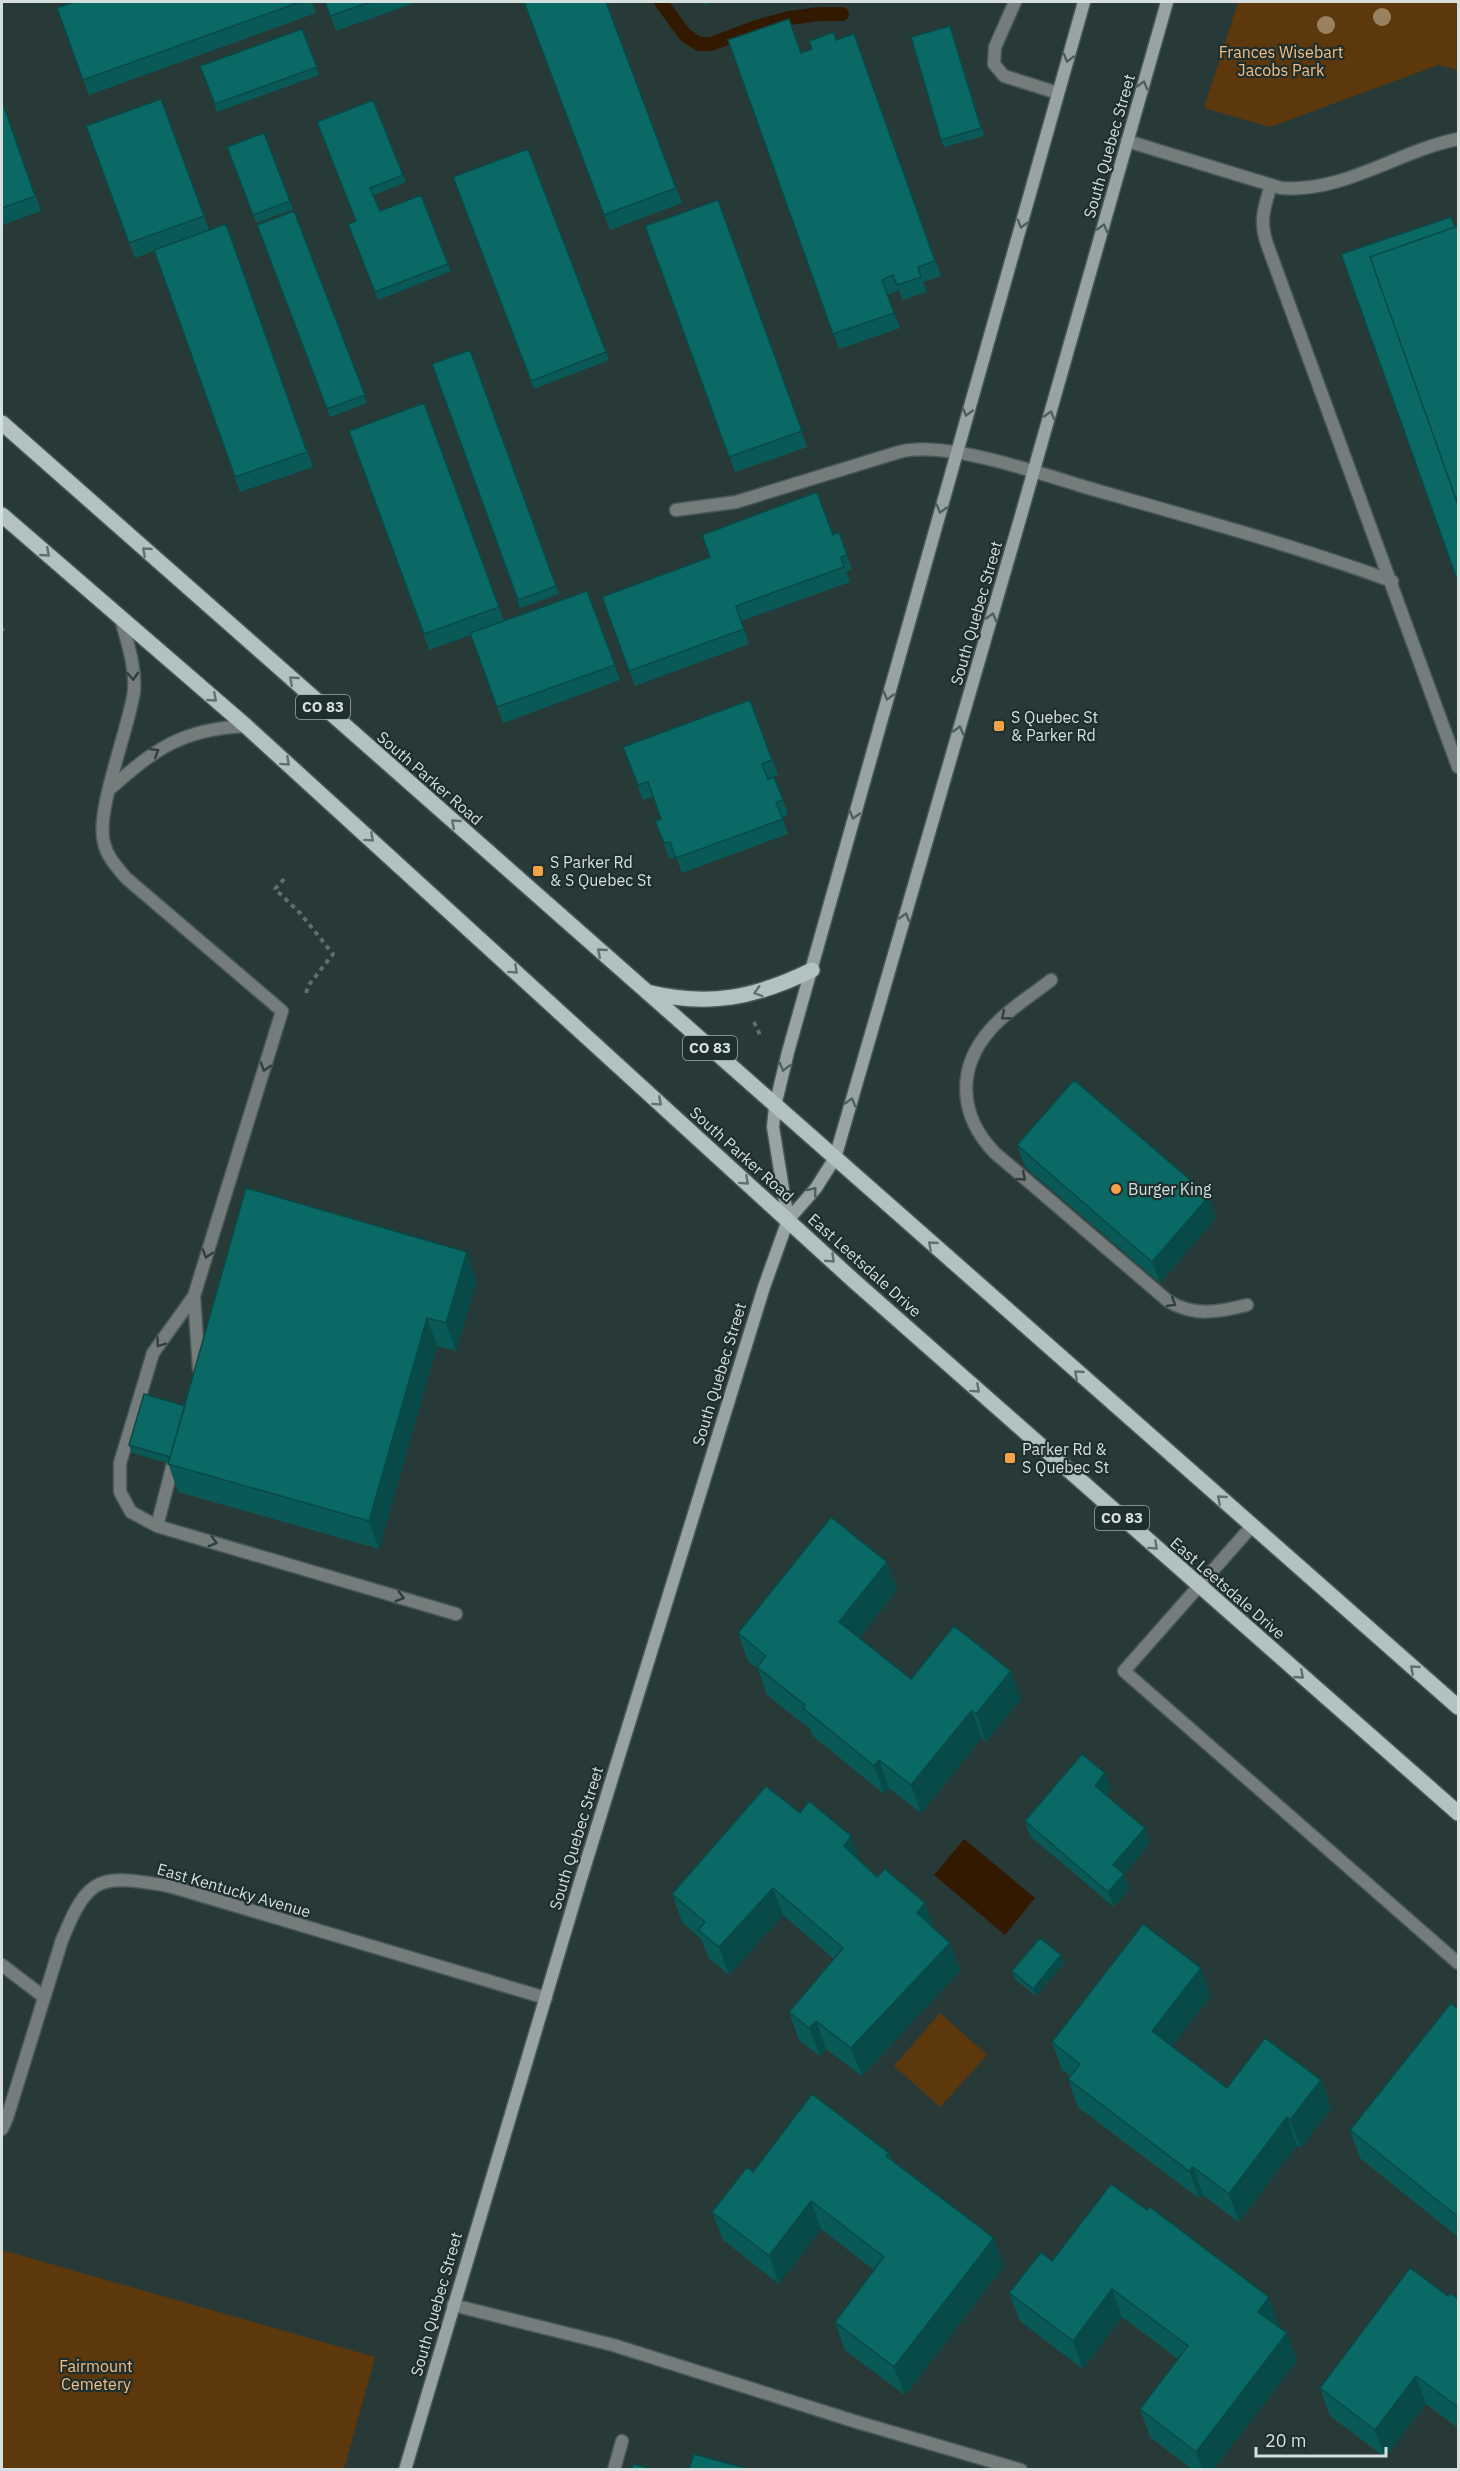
<svg xmlns="http://www.w3.org/2000/svg" width="1460" height="2471" font-family="'IBM Plex Sans',sans-serif">
	<rect width="100%" height="100%" fill="#283a38"/>
	<path fill="#5d380c" d="M1238,2H1458V70L1438,65L1270,127L1204,108Z
		M940,2013L987,2055L940,2107L894,2066Z
		M2,2250L375,2357L344,2469H2Z"/>
	<path fill="#331900" d="M964,1839L1035,1898L1005,1935L934,1875Z"/>
	<g fill="none" stroke-linecap="round" stroke-linejoin="round">
		<path stroke="#331900" stroke-width="14" d="M661,2L685,35L699,44H711L756,27L789,18L820,14H842"/>
		<g stroke="#475856" stroke-width="15">
			<path id="service" d="M1015,2L995,47L994,64L1004,76L1058,93
				M1127,141L1281,188C1344,193 1398,151 1458,139
				M1271,185C1264,209 1259,220 1267,244L1458,767
				M676,510L736,502L899,452C948,439 1049,477 1099,491C1197,519 1296,546 1392,581
				M121,619C127,642 136,667 134,691C129,729 95,811 104,843C107,857 117,867 126,878L282,1011L194,1296L153,1353L120,1463V1492L131,1512L157,1526L456,1614
				M111,788C156,748 183,729 246,726
				M1051,980C1031,996 1007,1010 990,1030C956,1069 959,1116 995,1153L1168,1301C1194,1317 1219,1312 1247,1305
				M194,1296L199,1369
				M157,1526L175,1456
				M1252,1526L1124,1671L1458,1963
				M2,1965L44,1997
				M453,2305L613,2345L857,2422L1021,2470
				M614,2470L622,2441"/>
		</g>
		<g stroke="#475856" stroke-width="15">
			<path id="minor" d="M2,2129L7,2118L62,1940C89,1873 101,1875 169,1886L546,1998"/>
		</g>
		<g stroke="#475856" stroke-width="15">
			<path id="secondary" d="M788,1220L773,1127L775,1106L788,1052L1084,2
				M405,2470L580,1882L764,1287L788,1220L816,1188L835,1158L1020,519L1167,2"/>
		</g>
		<g stroke="#475856" stroke-width="18">
			<path id="primary" d="M2,423L1458,1707
				M2,515L246,726L854,1281L1458,1813
				M647,992C709,1007 755,998 812,970"/>
		</g>
		<path stroke="#5f6f6d" stroke-width="4" stroke-dasharray="4.5 4.5" stroke-linecap="butt" d="M2,630L3,628
			M284,879L275,889L300,913L333,954L308,986L306,994
			M754,1022L760,1035"/>
		<use href="#service" stroke="#747c7c" stroke-width="12"/>
		<use href="#minor" stroke="#747c7c" stroke-width="12"/>
		<use href="#secondary" stroke="#97a4a3" stroke-width="12"/>
		<use href="#primary" stroke="#b1c2c1" stroke-width="15"/>
	</g>
	<g fill="#9a8260">
		<circle cx="1382" cy="17" r="9"/>
		<circle cx="1326" cy="25" r="9"/>
	</g>
	<path fill="#095a57" d="M74,2H312L316,13L89,95L57,8Z
		M325,2H417L336,31Z
		M524,2L676,188L682,203L610,230Z
		M704,2H715L705,5Z
		M302,29L319,75L217,112L200,66Z
		M854,34L941,276L923,282L927,292L902,300L899,290L887,295L900,328L839,349L728,40L801,53Z
		M953,34L984,136L944,147L941,140Z
		M161,99L209,230L226,224L313,467L240,492L154,251L135,258L86,126Z
		M373,100L406,182L374,195L380,211L421,195L451,271L378,300L348,224L356,221Z
		M2,101L41,211L2,225Z
		M264,133L293,209L256,223L227,147Z
		M528,149L609,360L534,389L453,177Z
		M718,200L807,447L735,472L645,226Z
		M294,211L367,403L330,417L257,225Z
		M470,350L559,594L520,608L432,364Z
		M424,403L504,621L587,591L620,680L503,723L471,635L429,650L349,431Z
		M839,532L852,570L846,572L850,582L741,621L749,644L635,686L602,597Z
		M750,700L778,775L768,779L783,800L788,815L782,817L788,834L682,873L676,857L669,859L661,836V819L653,797L643,800L623,747Z
		M1017,1145L1209,1196L1216,1218L1160,1283L1025,1167Z
		M477,1280L456,1351L437,1346L379,1549L178,1492L168,1463L132,1453L129,1445L185,1406Z
		M887,1562L897,1590L859,1638L911,1679L1021,1699L986,1742L982,1738L921,1813L889,1788L884,1794L813,1736L810,1729L767,1695L758,1669L748,1661L738,1633Z
		M1111,1789L1106,1795L1145,1828L1150,1843L1124,1874L1129,1889L1114,1907L1030,1836L1025,1821Z
		M860,1861L877,1877L925,1903L934,1929L950,1943L960,1971L862,2076L826,2049L820,2056L799,2040L789,2012L834,1959L783,1915L729,1975L709,1958L701,1939L682,1922L672,1894Z
		M1061,1955L1064,1963L1036,1996L1015,1979L1012,1971Z
		M1211,1996L1172,2046L1227,2088L1321,2080L1331,2108L1301,2148L1297,2145L1239,2222L1203,2195L1200,2199L1078,2107L1068,2079L1070,2076L1062,2070L1052,2042Z
		M1458,2009V2237L1360,2158L1350,2130Z
		M889,2153L891,2160L1004,2266L905,2395L845,2350L835,2322L874,2270L821,2229L779,2284L723,2240L712,2212L753,2172Z
		M1052,2261L1279,2325L1278,2327L1287,2333L1297,2361L1214,2469H1192L1150,2437L1140,2409L1178,2359L1122,2317L1083,2369L1020,2321L1009,2293Z
		M1448,2296L1458,2299V2428L1426,2404L1385,2457L1330,2416L1320,2388Z"/>
	<path fill="#074a47" d="M1209,1196L1216,1218L1160,1283L1152,1262Z
		M467,1252L477,1280L456,1351L446,1323Z
		M427,1318L437,1346L379,1549L369,1521Z
		M887,1562L897,1590L849,1650L839,1622Z
		M1011,1671L1021,1699L986,1742L976,1714Z
		M972,1710L982,1738L921,1813L911,1785Z
		M879,1760L889,1788L884,1794L874,1766Z
		M1105,1773L1111,1789L1101,1801L1095,1786Z
		M1145,1828L1150,1843L1124,1874L1129,1889L1114,1907L1108,1892L1113,1865Z
		M851,1836L861,1864L844,1846Z
		M773,1888L783,1915L729,1975L719,1947Z
		M925,1903L935,1931L917,1913Z
		M950,1943L960,1971L862,2076L851,2048Z
		M1061,1955L1064,1963L1036,1996L1033,1989Z
		M1201,1968L1211,1996L1162,2059L1152,2031Z
		M816,2021L826,2049L820,2056L809,2028Z
		M1321,2080L1331,2108L1301,2148L1290,2120Z
		M1287,2117L1297,2145L1239,2222L1229,2194Z
		M1193,2167L1203,2195L1200,2199L1189,2171Z
		M811,2201L821,2229L779,2284L769,2256Z
		M994,2238L1004,2266L905,2395L894,2367Z
		M1112,2289L1122,2317L1083,2369L1073,2341Z
		M1269,2297L1279,2325L1268,2340L1258,2312Z
		M1287,2333L1297,2361L1214,2469H1202L1196,2452Z
		M1416,2376L1426,2404L1385,2457L1375,2430Z"/>
	<path fill="#0a6965" stroke="#074a47" stroke-width="1.5" d="M74,2H300L83,80L57,8Z
		M325,2H370L330,16Z
		M524,2H606L676,188L604,215Z
		M789,19L801,53L812,49L809,41L834,32L836,40L854,34L935,261L918,267L921,277L897,285L893,275L882,280L894,313L833,334L728,40Z
		M950,26L981,128L941,140L911,37Z
		M302,29L317,67L215,104L200,66Z
		M161,99L204,216L129,243L86,126Z
		M373,100L403,175L370,188L380,211L421,195L448,264L375,292L348,224L356,221L317,122Z
		M2,101L35,196L2,208Z
		M264,133L290,201L253,215L227,147Z
		M528,149L606,352L531,381L453,177Z
		M718,200L802,431L729,457L645,226Z
		M294,211L365,395L327,409L257,225Z
		M1451,217L1455,227L1370,257L1458,505V582L1341,254Z
		M226,224L307,452L235,477L154,250Z
		M1458,226V505L1370,257Z
		M470,350L556,586L518,600L432,364Z
		M424,403L499,607L424,634L349,431Z
		M817,492L833,535L839,532L847,555L841,557L844,567L736,606L744,629L629,671L602,597L710,557L702,535Z
		M587,591L615,665L497,707L470,633Z
		M750,700L772,760L762,764L768,779L774,777L783,800L776,802L783,819L676,858L670,842L664,843L655,821L661,819L648,782L638,785L623,747Z
		M1074,1080L1209,1196L1152,1262L1017,1145Z
		M246,1188L467,1252L446,1323L427,1318L369,1521L168,1464Z
		M144,1394L185,1406L170,1457L129,1445Z
		M831,1517L887,1562L839,1622L911,1679L954,1626L1011,1671L976,1714L972,1710L911,1785L879,1760L874,1766L803,1708L805,1705L757,1667L766,1656L738,1633Z
		M1082,1754L1105,1773L1095,1786L1145,1828L1113,1865L1124,1874L1108,1892L1025,1821Z
		M766,1786L800,1813L809,1801L851,1836L844,1846L877,1877L885,1869L925,1903L917,1913L950,1943L851,2048L816,2021L809,2028L789,2012L843,1948L773,1888L719,1947L698,1930L705,1922L672,1894Z
		M1143,1924L1201,1968L1152,2031L1227,2088L1265,2038L1321,2080L1290,2120L1287,2117L1229,2194L1193,2167L1189,2171L1068,2079L1080,2064L1052,2042Z
		M1040,1938L1061,1955L1033,1989L1012,1971Z
		M1451,2003L1458,2009V2217L1350,2130Z
		M812,2094L889,2153L886,2156L994,2238L894,2367L835,2322L884,2257L811,2201L769,2256L712,2212L747,2167L753,2172Z
		M1111,2184L1147,2210L1150,2207L1269,2297L1258,2312L1287,2333L1196,2452L1140,2409L1188,2346L1112,2289L1073,2341L1009,2293L1041,2252L1052,2261Z
		M1410,2268L1448,2296L1450,2293L1458,2299V2407L1416,2376L1375,2430L1320,2388Z
		M694,2454L748,2469H689Z
		M633,2464L652,2469H632Z"/>
	<defs><path id="oneway-chevron" d="M-2-3.5L2.5 0L-2 3.5" fill="none" stroke-width="1.6" stroke-linecap="round" stroke-linejoin="round" transform="scale(1.5)"/></defs>
	<g stroke="#4e5e5d">
		<use href="#oneway-chevron" transform="translate(1068 58) rotate(106)"/>
		<use href="#oneway-chevron" transform="translate(1143 85) rotate(-74)"/>
		<use href="#oneway-chevron" transform="translate(1022 224) rotate(106)"/>
		<use href="#oneway-chevron" transform="translate(1103 228) rotate(-74)"/>
		<use href="#oneway-chevron" transform="translate(967 412) rotate(106)"/>
		<use href="#oneway-chevron" transform="translate(1050 415) rotate(-74)"/>
		<use href="#oneway-chevron" transform="translate(941 509) rotate(106)"/>
		<use href="#oneway-chevron" transform="translate(992 617) rotate(-74)"/>
		<use href="#oneway-chevron" transform="translate(888 696) rotate(106)"/>
		<use href="#oneway-chevron" transform="translate(959 730) rotate(-74)"/>
		<use href="#oneway-chevron" transform="translate(854 815) rotate(105)"/>
		<use href="#oneway-chevron" transform="translate(905 917) rotate(-74)"/>
		<use href="#oneway-chevron" transform="translate(784 1067) rotate(104)"/>
		<use href="#oneway-chevron" transform="translate(851 1102) rotate(-74)"/>
		<use href="#oneway-chevron" transform="translate(813 1191) rotate(-51)"/>
	</g>
	<g stroke="#607170">
		<use href="#oneway-chevron" transform="translate(146 551) rotate(-139)"/>
		<use href="#oneway-chevron" transform="translate(46 553) rotate(41)"/>
		<use href="#oneway-chevron" transform="translate(293 680) rotate(-139)"/>
		<use href="#oneway-chevron" transform="translate(213 698) rotate(41)"/>
		<use href="#oneway-chevron" transform="translate(286 762) rotate(42)"/>
		<use href="#oneway-chevron" transform="translate(455 823) rotate(-139)"/>
		<use href="#oneway-chevron" transform="translate(370 838) rotate(42)"/>
		<use href="#oneway-chevron" transform="translate(601 952) rotate(-139)"/>
		<use href="#oneway-chevron" transform="translate(514 970) rotate(42)"/>
		<use href="#oneway-chevron" transform="translate(758 992) rotate(164)"/>
		<use href="#oneway-chevron" transform="translate(658 1102) rotate(42)"/>
		<use href="#oneway-chevron" transform="translate(745 1181) rotate(42)"/>
		<use href="#oneway-chevron" transform="translate(932 1245) rotate(-139)"/>
		<use href="#oneway-chevron" transform="translate(831 1259) rotate(43)"/>
		<use href="#oneway-chevron" transform="translate(1078 1374) rotate(-139)"/>
		<use href="#oneway-chevron" transform="translate(976 1389) rotate(42)"/>
		<use href="#oneway-chevron" transform="translate(1221 1499) rotate(-139)"/>
		<use href="#oneway-chevron" transform="translate(1154 1546) rotate(42)"/>
		<use href="#oneway-chevron" transform="translate(1414 1669) rotate(-139)"/>
		<use href="#oneway-chevron" transform="translate(1300 1675) rotate(41)"/>
	</g>
	<g stroke="#2f3e3e">
		<use href="#oneway-chevron" transform="translate(133 676) rotate(87)"/>
		<use href="#oneway-chevron" transform="translate(155 752) rotate(-31)"/>
		<use href="#oneway-chevron" transform="translate(1005 1016) rotate(141)"/>
		<use href="#oneway-chevron" transform="translate(265 1067) rotate(107)"/>
		<use href="#oneway-chevron" transform="translate(1022 1177) rotate(41)"/>
		<use href="#oneway-chevron" transform="translate(207 1254) rotate(107)"/>
		<use href="#oneway-chevron" transform="translate(1172 1303) rotate(31)"/>
		<use href="#oneway-chevron" transform="translate(160 1343) rotate(126)"/>
		<use href="#oneway-chevron" transform="translate(213 1542) rotate(16)"/>
		<use href="#oneway-chevron" transform="translate(400 1597) rotate(16)"/>
	</g>
	<g fill="#f5a246" stroke="#1e2f2e" stroke-width="2">
		<rect x="993" y="720" width="12" height="12" rx="3"/>
		<rect x="532" y="865" width="12" height="12" rx="3"/>
		<circle cx="1116" cy="1189" r="6"/>
		<rect x="1004" y="1452" width="12" height="12" rx="3"/>
	</g>
	<g text-anchor="middle" stroke-width="4.5" stroke-linejoin="round" paint-order="stroke">
		<g fill="#1e2f2e" stroke="#9daaa9" stroke-width="1.5">
			<rect x="296" y="695" width="54" height="24" rx="4.5"/>
			<rect x="683" y="1036" width="54" height="24" rx="4.5"/>
			<rect x="1095" y="1506" width="54" height="24" rx="4.5"/>
		</g>
		<g font-size="15" font-weight="bold" fill="#d4dfde">
			<text x="323" y="712">CO 83</text>
			<text x="710" y="1053">CO 83</text>
			<text x="1122" y="1523">CO 83</text>
		</g>
		<g font-size="16" fill="#f8bc80" stroke="#1e2f2e">
			<text x="1281" y="58">Frances Wisebart<tspan x="1281" dy="18">Jacobs Park</tspan></text>
			<text x="96" y="2372">Fairmount<tspan x="96" dy="18">Cemetery</tspan></text>
		</g>
		<g font-size="16" fill="#d4dfde" stroke="#1e2f2e">
			<text transform="translate(1109 146) rotate(-74)" y="6">South Quebec Street</text>
			<text transform="translate(976 613) rotate(-74)" y="6">South Quebec Street</text>
			<text transform="translate(430 778) rotate(41)" y="6">South Parker Road</text>
			<text transform="translate(742 1154) rotate(42)" y="6">South Parker Road</text>
			<text transform="translate(865 1265) rotate(42)" y="6">East Leetsdale Drive</text>
			<text transform="translate(719 1374) rotate(-73)" y="6">South Quebec Street</text>
			<text transform="translate(1228 1588) rotate(41)" y="6">East Leetsdale Drive</text>
			<text transform="translate(576 1838) rotate(-73)" y="6">South Quebec Street</text>
			<text transform="translate(234 1890) rotate(16)" y="6">East Kentucky Avenue</text>
			<text transform="translate(436 2304) rotate(-74)" y="6">South Quebec Street</text>
		</g>
		<g font-size="16" fill="#d4dfde" stroke="#1e2f2e" text-anchor="start">
			<text x="1011" y="723">S Quebec St<tspan x="1011" dy="18">&amp; Parker Rd</tspan></text>
			<text x="550" y="868">S Parker Rd<tspan x="550" dy="18">&amp; S Quebec St</tspan></text>
			<text x="1128" y="1195">Burger King</text>
			<text x="1022" y="1455">Parker Rd &amp;<tspan x="1022" dy="18">S Quebec St</tspan></text>
		</g>
	</g>
	<rect width="1460" height="2471" fill="none" stroke="#d4dfde" stroke-width="6"/>
	<path d="M1256 2447v9h130v-9" fill="none" stroke="#d4dfde" stroke-width="3"/>
	<text x="1265" y="2447" font-size="18" fill="#d4dfde" stroke="#1e2f2e" stroke-width="4.5" paint-order="stroke">20 m</text>
</svg>
